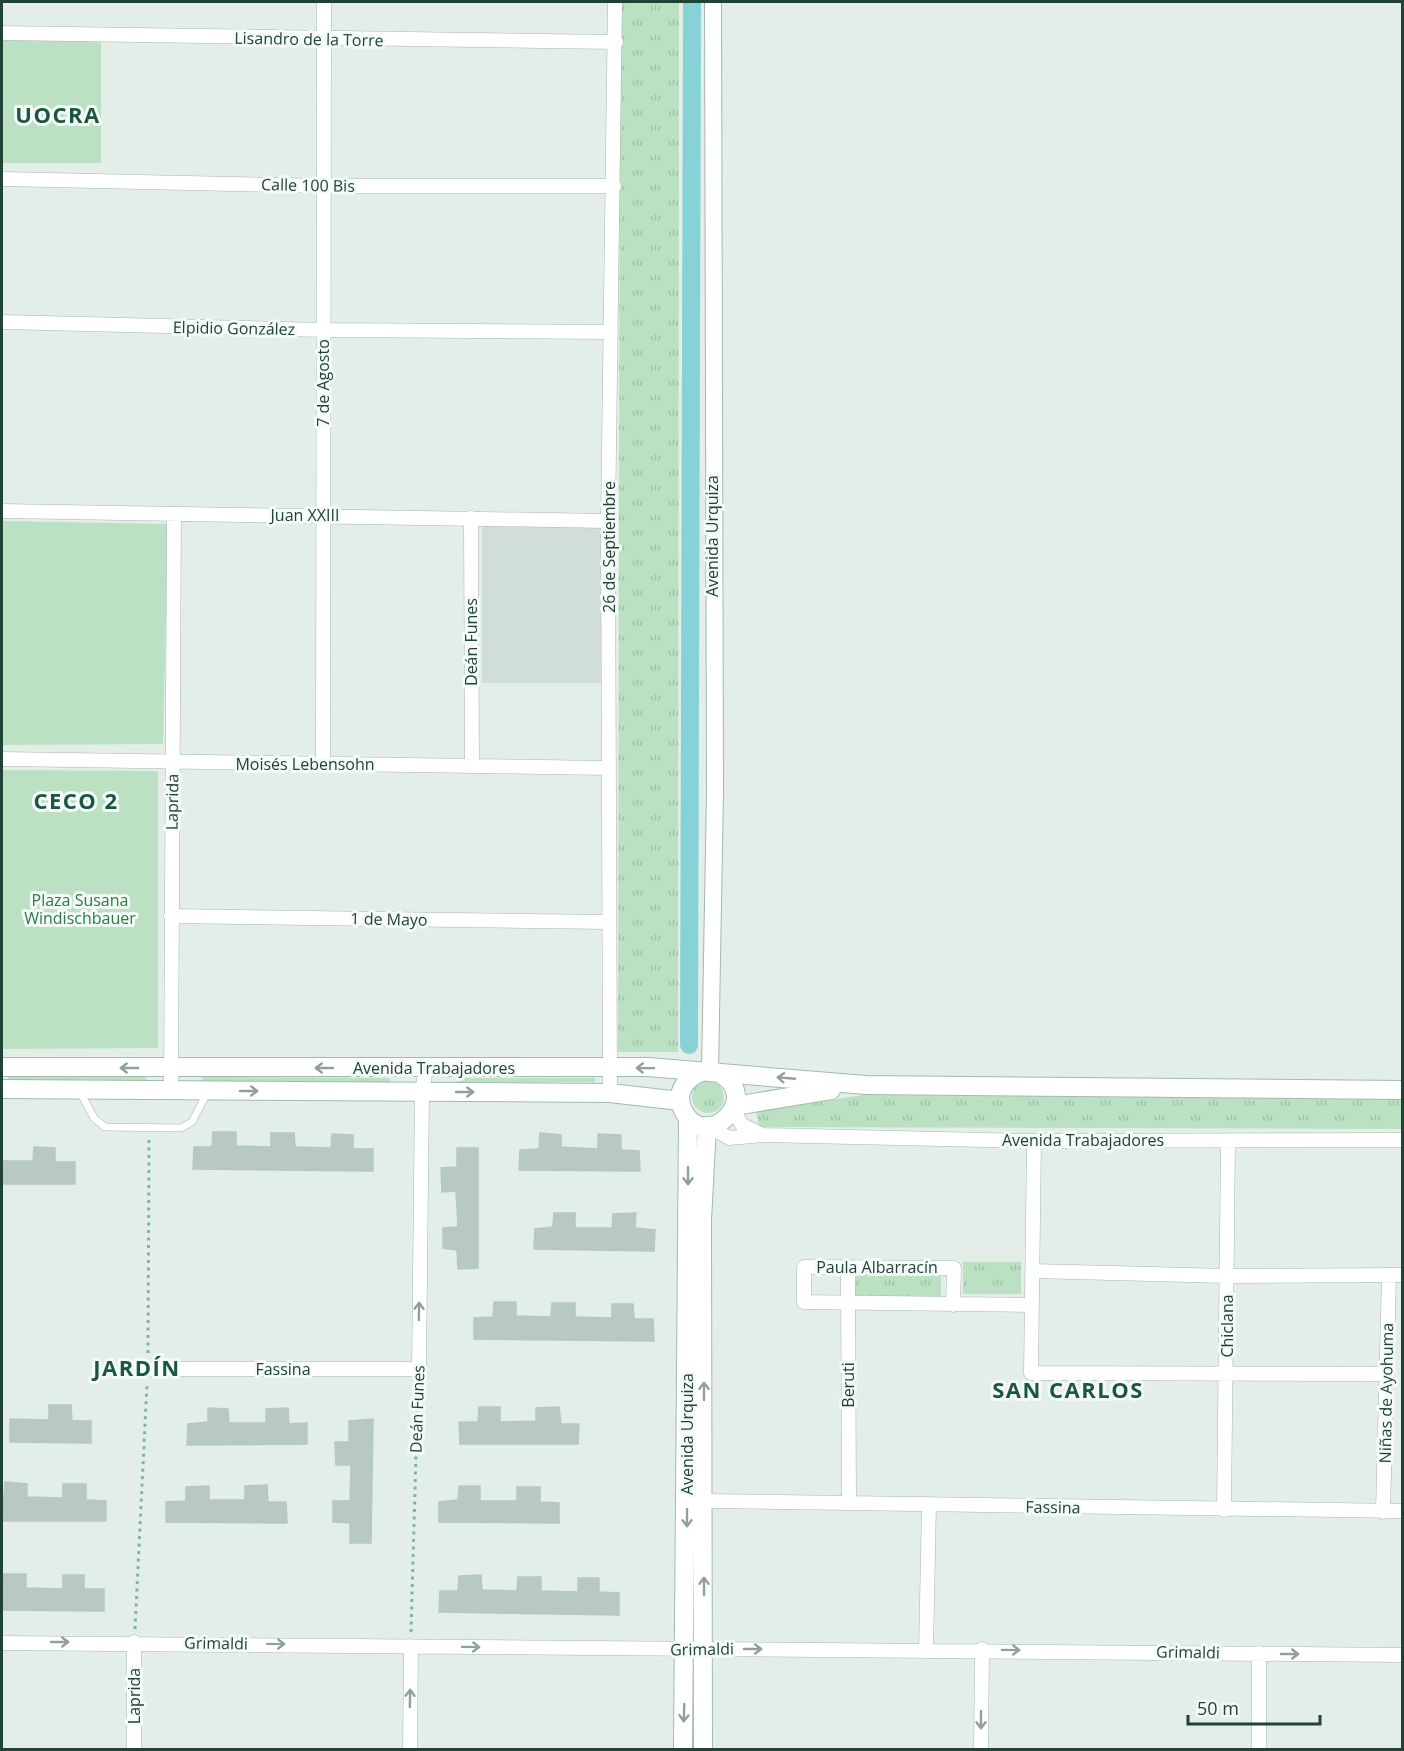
<svg xmlns="http://www.w3.org/2000/svg" width="1404" height="1751" font-family="'Open Sans',sans-serif">
	<defs>
		<pattern id="grass-tufts" width="24" height="20" patternUnits="userSpaceOnUse" patternTransform="scale(1.5)"><rect width="24" height="20" fill="#bbe1c2"/><path d="M3 7l-1-3M5 7V3M7 7l1-3M15 17l-1-3M17 17v-4M19 17l1-3" fill="none" stroke="#a0c2a7"/></pattern>
	</defs>
	<rect width="100%" height="100%" fill="#e3eee8"/>
	<path fill="#d1ded7" d="M482,524H604L603,683H482Z"/>
	<path fill="url(#grass-tufts)" d="M620,2H679L678,1052H618Z
		M146,1076V1080L8,1081V1077Z
		M202,1077L390,1078V1083L202,1081Z
		M457,1078H595V1082H457Z
		M692 1097a16 16 0 1 1 32 0a16 16 0 1 1-32 0Z
		M863,1095L1402,1098V1129L759,1127L756,1111Z
		M963,1262H1021V1294H963Z
		M856,1275L941,1276V1297L855,1296Z"/>
	<path fill="#bbe1c2" d="M2,36H101V163H2Z
		M2,521L168,524L163,744L2,745Z
		M2,770L158,771V1048L2,1049Z"/>
	<g fill="none" stroke-linecap="round" stroke-linejoin="round">
		<path stroke="#87d2d7" stroke-width="18" d="M689,1045L692,2"/>
	</g>
	<path fill="#b8c9c1" stroke="#b5c9bf" stroke-width="1.5" d="M213,1132H236V1146L271,1147V1133H294L295,1147L331,1148L332,1134L353,1135V1149H373V1171L193,1169L194,1147H212Z
		M540,1133L561,1135V1147L598,1149V1134L621,1135V1150L639,1151L640,1171L519,1170L520,1150L539,1149Z
		M34,1147L55,1148V1162H75V1184H2V1161H33Z
		M457,1148H478V1268L458,1269L457,1250L443,1248V1228L458,1227L456,1191L442,1192L441,1168L457,1167Z
		M554,1213H575V1228H612L613,1214L636,1213L635,1228L655,1230L654,1251L534,1249L535,1229L553,1227Z
		M494,1302H516V1316L551,1317L552,1303H575V1317L612,1318V1304H633L634,1319H653L654,1341L474,1339V1318L493,1317Z
		M49,1405H71L72,1421H91V1443L10,1442V1419L49,1420Z
		M479,1407H500V1422L536,1421V1408L559,1407L561,1424H579L578,1444H460L459,1422H478Z
		M208,1408L228,1409L229,1423H266V1409L288,1408L289,1424L307,1423V1444L187,1445L188,1424L208,1422Z
		M373,1419L371,1543H350V1523L333,1522V1501H350L351,1465H336L335,1442H349V1421Z
		M5,1482L27,1484V1497L63,1498V1484H86V1500L106,1501V1521H2Z
		M267,1485L268,1502H286L287,1523L166,1522V1502L186,1501V1487L209,1486V1500H245V1486Z
		M459,1486H480V1501H517V1487H540V1502L559,1503V1523L439,1522V1502L458,1500Z
		M3,1574H26V1588L63,1589V1575H84V1589H104V1611L2,1610Z
		M481,1575L482,1590L517,1591L518,1577H541V1591L578,1592V1578H599V1592L619,1593V1615L439,1612L440,1591H458L459,1576Z"/>
	<g fill="none" stroke-linecap="round" stroke-linejoin="round">
		<g stroke="#a5b7af" stroke-width="8">
			<path id="service" d="M80,1092L94,1118L105,1127L181,1128L192,1122L207,1093"/>
		</g>
		<g stroke="#a5b7af" stroke-width="15">
			<path id="minor" d="M2,33L616,42
				M2,179L324,186H614
				M2,322L323,330L611,332
				M2,511L608,521
				M471,518L472,765
				M2,759L609,768
				M323,764L324,2
				M171,916L608,922
				M171,1090L174,514
				M610,1093L608,521L615,2
				M733,1110L742,1125L761,1134
				M709,1126L729,1138L763,1135L1034,1141L1402,1140
				M1034,1141L1031,1373L1386,1374
				M848,1268L849,1503
				M1033,1271L1228,1276L1402,1275
				M953,1305L954,1268L804,1267V1302L1032,1305
				M148,1369H419L422,1091L426,1069
				M704,1501L1402,1511
				M1224,1510L1228,1141
				M1383,1512L1389,1275
				M2,1643L1402,1655
				M926,1650L929,1505
				M134,1750V1642
				M410,1750L411,1646
				M981,1750L982,1649
				M1259,1750V1653"/>
		</g>
		<g stroke="#a5b7af" stroke-width="18">
			<path id="tertiary" d="M710,1071L715,792L713,2"/>
		</g>
		<g stroke="#a1bbaf" stroke-width="20">
			<path id="secondary" d="M2,1067H648L866,1085L1402,1090
				M704,1071C687,1076 674,1092 683,1110C704,1156 770,1094 714,1071
				M2,1089L610,1093L680,1101
				M735,1106L831,1090
				M683,1750L688,1118
				M703,1750L702,1220L707,1126"/>
		</g>
		<path stroke="#81b4a0" stroke-width="3" stroke-dasharray="3 4.5" stroke-linecap="butt" d="M148,1353L149,1138
			M135,1629L147,1384
			M411,1632L418,1384"/>
		<use href="#service" stroke="#fff" stroke-width="7"/>
		<use href="#minor" stroke="#fff" stroke-width="14"/>
		<use href="#tertiary" stroke="#fff" stroke-width="16"/>
		<use href="#secondary" stroke="#fff" stroke-width="18"/>
	</g>
	<defs><path id="oneway-shaft" d="M-6 0H5M1.5-3L5.5 0L1.5 3" fill="none" stroke-width="1.6" stroke-linecap="round" stroke-linejoin="round" transform="scale(1.5)"/></defs>
	<g stroke="#90a09a">
		<use href="#oneway-shaft" transform="translate(129 1068) rotate(-180)"/>
		<use href="#oneway-shaft" transform="translate(324 1068) rotate(-180)"/>
		<use href="#oneway-shaft" transform="translate(645 1068) rotate(-179)"/>
		<use href="#oneway-shaft" transform="translate(786 1078) rotate(-175)"/>
		<use href="#oneway-shaft" transform="translate(249 1091)"/>
		<use href="#oneway-shaft" transform="translate(465 1092)"/>
		<use href="#oneway-shaft" transform="translate(688 1176) rotate(90)"/>
		<use href="#oneway-shaft" transform="translate(419 1311) rotate(-89)"/>
		<use href="#oneway-shaft" transform="translate(704 1391) rotate(-90)"/>
		<use href="#oneway-shaft" transform="translate(687 1518) rotate(90)"/>
		<use href="#oneway-shaft" transform="translate(704 1586) rotate(-90)"/>
		<use href="#oneway-shaft" transform="translate(60 1642)"/>
		<use href="#oneway-shaft" transform="translate(276 1644) rotate(1)"/>
		<use href="#oneway-shaft" transform="translate(471 1647) rotate(1)"/>
		<use href="#oneway-shaft" transform="translate(753 1649)"/>
		<use href="#oneway-shaft" transform="translate(1011 1650) rotate(1)"/>
		<use href="#oneway-shaft" transform="translate(1290 1654)"/>
		<use href="#oneway-shaft" transform="translate(410 1698) rotate(-89)"/>
		<use href="#oneway-shaft" transform="translate(684 1713) rotate(92)"/>
		<use href="#oneway-shaft" transform="translate(981 1720) rotate(90)"/>
	</g>
	<g text-anchor="middle" stroke-width="6" stroke-linejoin="round" paint-order="stroke">
		<g font-size="16" fill="#214236" stroke="#f4faf7">
			<text transform="translate(309 39) rotate(1)" y="6">Lisandro de la Torre</text>
			<text transform="translate(308 185) rotate(1)" y="6">Calle 100 Bis</text>
			<text transform="translate(234 328) rotate(1)" y="6">Elpidio González</text>
			<text transform="translate(323 383) rotate(-90)" y="6">7 de Agosto</text>
			<text x="305" y="521">Juan XXIII</text>
			<text transform="translate(712 536) rotate(-90)" y="6">Avenida Urquiza</text>
			<text transform="translate(609 547) rotate(-90)" y="6">26 de Septiembre</text>
			<text transform="translate(471 642) rotate(-90)" y="6">Deán Funes</text>
			<text x="305" y="770">Moisés Lebensohn</text>
			<text transform="translate(172 802) rotate(-89)" y="6">Laprida</text>
			<text transform="translate(389 919) rotate(1)" y="6">1 de Mayo</text>
			<text x="434" y="1074">Avenida Trabajadores</text>
			<text x="1083" y="1146">Avenida Trabajadores</text>
			<text x="877" y="1273">Paula Albarracín</text>
			<text transform="translate(1227 1326) rotate(-90)" y="6">Chiclana</text>
			<text x="283" y="1375">Fassina</text>
			<text transform="translate(848 1385) rotate(-90)" y="6">Beruti</text>
			<text transform="translate(1386 1393) rotate(-89)" y="6">Niñas de Ayohuma</text>
			<text transform="translate(417 1409) rotate(-88)" y="6">Deán Funes</text>
			<text transform="translate(687 1434) rotate(-90)" y="6">Avenida Urquiza</text>
			<text transform="translate(1053 1507) rotate(1)" y="6">Fassina</text>
			<text transform="translate(216 1643) rotate(1)" y="6">Grimaldi</text>
			<text transform="translate(702 1649) rotate(-1)" y="6">Grimaldi</text>
			<text transform="translate(1188 1652) rotate(1)" y="6">Grimaldi</text>
			<text transform="translate(134 1696) rotate(-90)" y="6">Laprida</text>
		</g>
		<g font-size="16" fill="#287c41" stroke="#f4faf7">
			<text x="80" y="906">Plaza Susana<tspan x="80" dy="18">Windischbauer</tspan></text>
		</g>
		<g font-size="22" font-weight="bold" letter-spacing="1.5" fill="#1b5642" stroke="#f4faf7">
			<text x="58" y="123">UOCRA</text>
			<text x="76" y="809">CECO 2</text>
			<text x="137" y="1376">JARDÍN</text>
			<text x="1068" y="1398">SAN CARLOS</text>
		</g>
	</g>
	<rect width="1404" height="1751" fill="none" stroke="#214236" stroke-width="6"/>
	<path d="M1188 1715v9h132v-9" fill="none" stroke="#214236" stroke-width="3"/>
	<text x="1197" y="1715" font-size="18" fill="#214236" stroke="#f4faf7" stroke-width="4.5" paint-order="stroke">50 m</text>
</svg>
